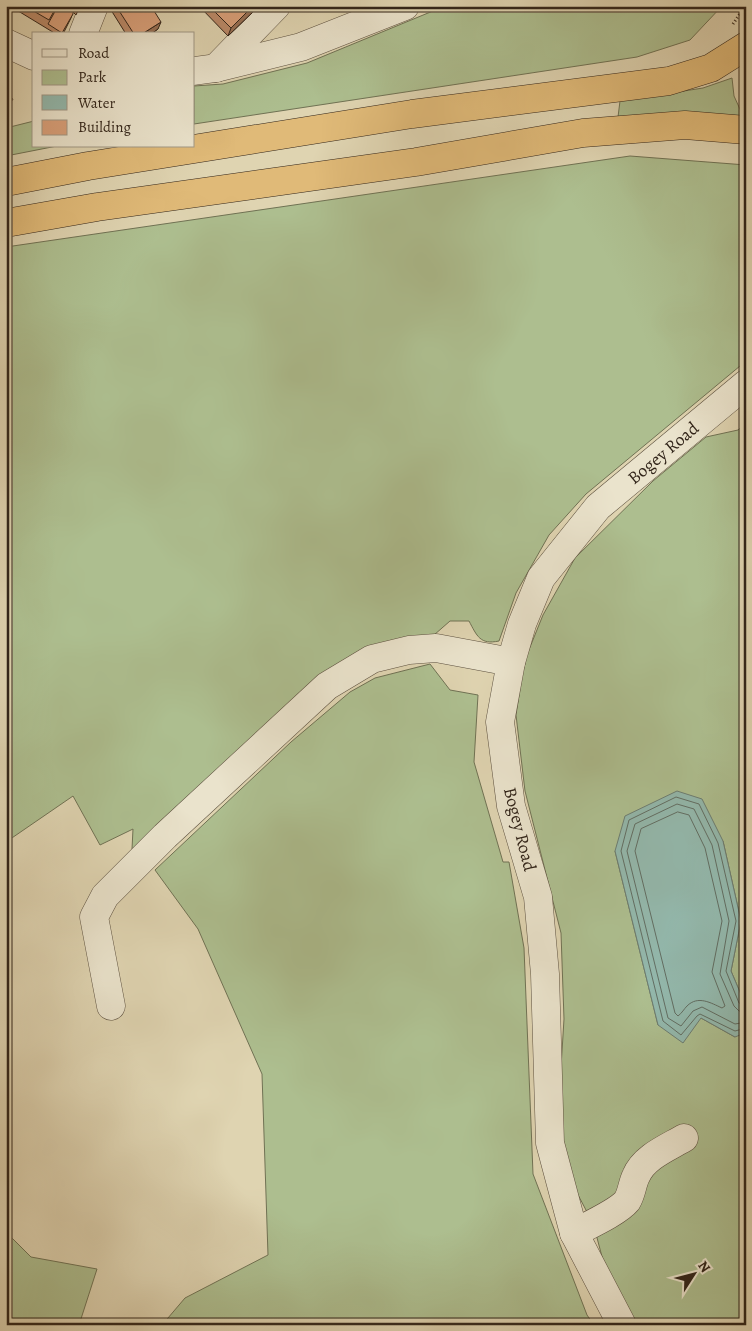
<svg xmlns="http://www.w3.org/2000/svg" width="752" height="1331" font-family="Alegreya,serif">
	<rect width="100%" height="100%" fill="#dfd4b1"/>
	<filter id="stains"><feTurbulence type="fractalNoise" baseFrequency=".004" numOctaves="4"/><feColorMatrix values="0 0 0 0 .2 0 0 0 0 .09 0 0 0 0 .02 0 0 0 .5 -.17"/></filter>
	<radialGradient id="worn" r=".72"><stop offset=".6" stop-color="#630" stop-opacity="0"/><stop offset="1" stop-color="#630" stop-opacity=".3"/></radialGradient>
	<path fill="#adbe8f" stroke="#707254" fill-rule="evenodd" d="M445,6H722L690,40L637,57L194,124V86L223,84L307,63Z
		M732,78L734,96L744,118L618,117L620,101L703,88Z
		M34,121V146H57L6,156V128Z
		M630,156L746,165V361L586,494L549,535L516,593L499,641C480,645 477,636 469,621H450L434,635L365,649L174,811L132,849L133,829L100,845L73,796L6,842V247Z
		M746,423V1325H637L627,1309L605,1268L596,1234L587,1212L565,1170L557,1133L564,1019L561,933L525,791L516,715L524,662L543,615L575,558L653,481L706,437L738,430ZM723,841L741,921L731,971L745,1004L735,1037L701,1018L658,1025L615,851Z
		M430,664L450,690L478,695L474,762L503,862H509L524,948L533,1174L587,1315L594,1325H162L185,1298L268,1255L262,1074L198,929L155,870L291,742L350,692L375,678Z
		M6,1232L31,1257L97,1269L79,1325H6Z"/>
	<path fill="#93b8ac" stroke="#6c7d72" d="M677,791L702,799L723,841L741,921L731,971L745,1004V1033L735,1037L701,1018L683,1043L658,1025L615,851L625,816Z"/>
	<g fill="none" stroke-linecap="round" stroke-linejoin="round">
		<path stroke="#626e63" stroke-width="1" d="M678,812L689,815L705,848L722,921L712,972L725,1006L722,1008C711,1003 698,995 687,1006C684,1009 682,1013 678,1016L675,1013L635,851L641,829Z
			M746,1006L739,1003L726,971L736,921L718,843L699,804L676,797L629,820L621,851L663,1021L681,1035L697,1016L700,1014L735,1031L746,1028
			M746,1012L739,1011L734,1006L720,974L729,921L712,845L694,809L677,804L635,824L627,851L668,1018L681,1026L693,1011L702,1007L735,1024L746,1022"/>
		<g stroke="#5d5140" stroke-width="29">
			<g id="minor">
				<path d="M83,34L94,6"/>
				<path d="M6,43L34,56"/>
				<path d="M216,68L276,6"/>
				<path d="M194,71L216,68L301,47L405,6"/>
				<path d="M111,1006L94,917L105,896L165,836L327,686L372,659L409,650L436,648L511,662"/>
				<path d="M574,1233C587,1226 618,1212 627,1201C632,1193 632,1184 636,1176C644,1157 667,1148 684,1138"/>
				<path id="s1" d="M622,1325L574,1233L550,1143L545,974L538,897L511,806L500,722L511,662L522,624L541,578L598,507L746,384"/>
			</g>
		</g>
		<g stroke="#32251a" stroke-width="29">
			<path id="highway" d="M6,182L88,166L412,114L669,81L711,68L746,46
				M6,223L97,207L416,162L583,133L685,125L746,130"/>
		</g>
		<path stroke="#32251a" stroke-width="3" stroke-dasharray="1 2.5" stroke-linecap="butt" d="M733,24L745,6"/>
		<use href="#minor" stroke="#eae3cc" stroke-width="28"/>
		<use href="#highway" stroke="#e0ba78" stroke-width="28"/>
	</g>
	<path fill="#bb8a69" stroke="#32251a" d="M10,6H80L76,15L73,12L71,18L63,34H56Z
		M112,6H152L158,29L151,34H126L111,10Z
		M199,6H257L256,9L228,36Z"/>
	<path fill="#987055" stroke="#32251a" d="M253,6H257L256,9L228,36L231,28Z
		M161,22L158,29L151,34H142Z"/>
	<path fill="#d9a07a" stroke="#32251a" d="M25,6H57L49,20Z
		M58,6H80L78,11L73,8V14L62,33L48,24Z
		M116,6H151L161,22L142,34H134Z
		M209,6H253L231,28Z
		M6,95L13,99L6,110Z"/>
	<g text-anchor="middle" stroke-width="4.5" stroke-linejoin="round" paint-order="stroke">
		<g font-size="18" fill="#32251a" stroke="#eae3cc">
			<text dy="6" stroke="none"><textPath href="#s1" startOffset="949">Bogey Road</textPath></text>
			<text transform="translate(520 829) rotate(76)" y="6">Bogey Road</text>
		</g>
	</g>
	<rect width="752" height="1331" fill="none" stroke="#dfd4b1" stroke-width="25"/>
	<rect x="8" y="8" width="737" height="1316" fill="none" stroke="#32251a" stroke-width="2.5"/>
	<rect x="12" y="12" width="727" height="1306" fill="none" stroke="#32251a"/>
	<rect x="32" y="32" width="162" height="115" fill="#eae3cc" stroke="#a09785"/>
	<rect x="42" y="49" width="25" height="8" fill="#eae3cc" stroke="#a09785"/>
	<text x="78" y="58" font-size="15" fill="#32251a">Road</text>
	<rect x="42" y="70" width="25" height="15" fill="#adbe8f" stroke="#a09785"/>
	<text x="78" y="82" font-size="15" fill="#32251a">Park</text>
	<rect x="42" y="95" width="25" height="15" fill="#93b8ac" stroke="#a09785"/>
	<text x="78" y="108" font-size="15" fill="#32251a">Water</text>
	<rect x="42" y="120" width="25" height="15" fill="#d9a07a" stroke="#a09785"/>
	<text x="78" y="132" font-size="15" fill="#32251a">Building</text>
	<g transform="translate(694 1274) rotate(54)" stroke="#eae3cc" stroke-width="4" paint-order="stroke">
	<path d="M0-4L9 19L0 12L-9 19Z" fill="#32251a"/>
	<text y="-8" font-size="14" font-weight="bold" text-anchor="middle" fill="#32251a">N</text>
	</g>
	<rect width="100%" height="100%" filter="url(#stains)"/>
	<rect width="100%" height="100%" fill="url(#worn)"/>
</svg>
